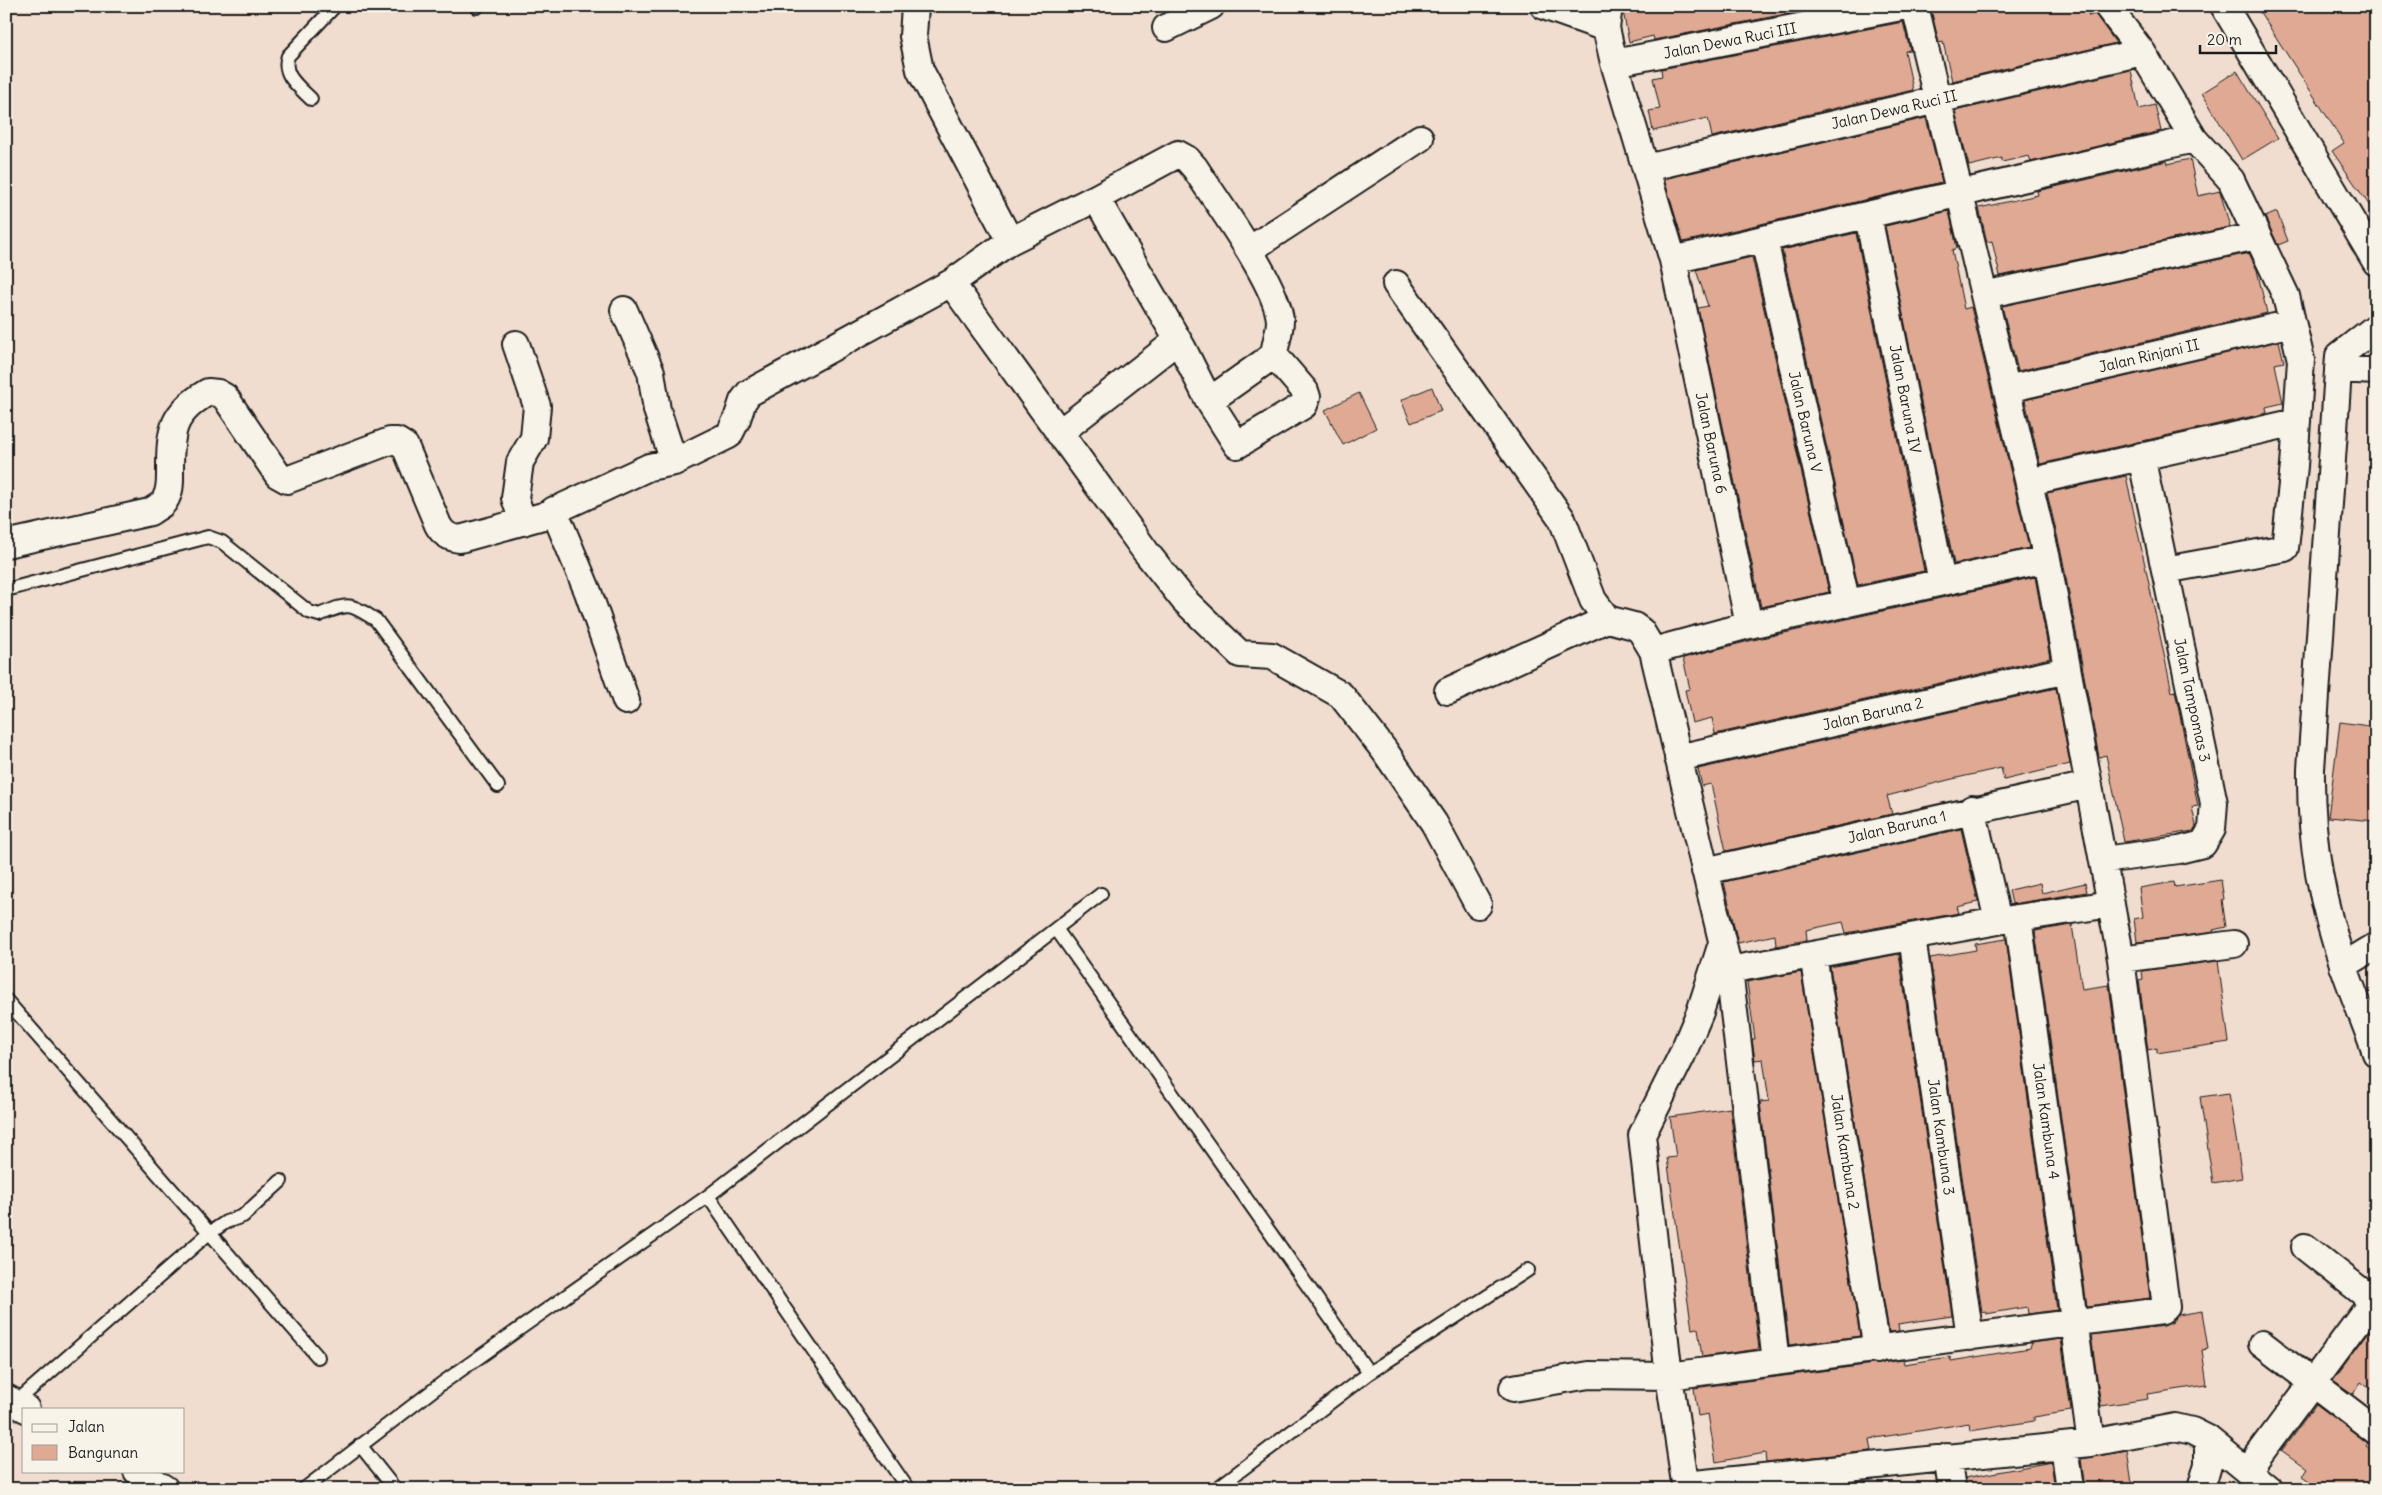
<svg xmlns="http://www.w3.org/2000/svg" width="2382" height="1495" font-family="Delius,sans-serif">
	<rect width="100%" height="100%" fill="#f0ddcf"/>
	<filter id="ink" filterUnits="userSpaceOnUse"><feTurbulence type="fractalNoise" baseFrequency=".02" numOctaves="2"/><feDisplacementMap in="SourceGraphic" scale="10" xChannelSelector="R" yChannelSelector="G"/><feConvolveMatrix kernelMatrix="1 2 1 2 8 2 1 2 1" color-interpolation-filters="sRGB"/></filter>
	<g filter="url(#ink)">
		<path fill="#dfa994" stroke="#1c1c1c" d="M1659,6H1826L1654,40L1653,36L1629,42L1623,11L1641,7L1642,10Z
			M1947,6H2087L2089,16L2095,14L2116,43L1952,81L1943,42L1939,43L1931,10Z
			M2256,6H2376V215L2332,151L2344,143Z
			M1903,22L1910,50L1905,51L1913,90L1712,137L1708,118L1653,131L1649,111L1660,109L1653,78L1662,76L1661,69Z
			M2131,70L2139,109L2155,105L2161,131L2031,162L2029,156L2002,162V158L1969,166L1955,111Z
			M2237,71L2278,138L2242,160L2202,93Z
			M1926,118L1942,182L1683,242L1664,179Z
			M2190,159L2198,196L2220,191L2230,227L2000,276L1992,241L1987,242L1979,208L2038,195L2037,191L2167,161L2168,164Z
			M1949,211L1957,248L1952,250L1964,309L1971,307L2029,548L1954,564L1885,226Z
			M2277,212L2288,241L2278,245L2265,217Z
			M1856,233L1924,571L1858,585L1782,250Z
			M2249,253L2257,270L2267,313L2018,371L2002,306Z
			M1752,257L1829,592L1761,607L1698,308L1708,306L1696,270Z
			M2279,341L2284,362L2275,364L2283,403L2266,407L2267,413L2040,464L2025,400Z
			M1432,387L1441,411L1411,423L1401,400Z
			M1359,393L1376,428L1343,445L1325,410Z
			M2126,476L2172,692L2175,691L2198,806L2192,807L2196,826L2193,831L2124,842L2106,755L2099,757L2062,556L2047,493Z
			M2035,577L2050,658L1715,734L1712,718L1692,723L1685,690L1690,689L1683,658L1753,640Z
			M2056,688L2070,764L2004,780L2001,768L1948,780L1887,796L1892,814L1726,851L1711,784L1702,786L1698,769Z
			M2340,722L2376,727V821L2328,817Z
			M1961,829L1978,902L1957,907L1959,913L1846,933L1843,922L1806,930L1807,940L1776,946L1775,935L1738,943L1724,882Z
			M2221,880L2224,899L2222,900L2226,927L2213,930L2214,932L2137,942L2134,919L2143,917L2139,888L2174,882L2175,887Z
			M2040,883L2042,893L2085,883L2087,892L2012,904L2009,890Z
			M2072,925L2082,989L2109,985L2150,1298L2087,1306L2035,931Z
			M2006,939L2057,1310L2028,1314L2027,1307L1986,1314V1311L1982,1312L1930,958L1976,950L1975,944Z
			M1899,954L1952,1316L1898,1324L1899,1331L1889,1332L1830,967Z
			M2218,961L2229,1042L2157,1053V1048L2148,1050L2139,980L2143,979L2142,971Z
			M1801,972L1860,1336L1789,1345L1760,1102L1769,1101L1763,1059L1755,1060L1752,1039H1755L1747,982Z
			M2229,1093L2242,1178L2213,1183L2200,1097Z
			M1730,1108L1759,1349L1702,1357L1698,1328L1692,1329L1678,1236L1667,1158L1676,1157L1670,1117Z
			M2202,1311L2208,1349L2202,1350L2207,1385L2147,1394L2148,1399L2101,1406L2091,1335L2164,1326L2173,1322L2178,1315Z
			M2376,1322V1393L2361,1382L2353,1394L2333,1380Z
			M2061,1339L2071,1411L2034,1417V1421L1970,1431L1969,1423L1869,1439L1871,1451L1766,1462L1765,1453L1716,1462L1708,1414L1698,1416L1694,1388L1903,1360L1904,1364L1950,1357L1951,1361L2030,1348L2032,1343Z
			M2316,1404L2368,1443L2366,1446L2376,1454V1489H2322L2302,1475L2307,1468L2282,1450Z
			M2127,1451L2133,1489H2085L2081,1459Z
			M2051,1462L2055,1489H1967L1965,1478Z"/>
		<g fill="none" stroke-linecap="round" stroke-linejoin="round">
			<g stroke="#1c1c1c" stroke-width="16">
				<path id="service" d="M476,6L477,7
					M311,99C299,87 281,74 288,56L335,6
					M6,590L208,537L222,542L309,612L319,615C349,603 348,602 376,620L498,786
					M1057,930L1369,1373
					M6,1000L318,1357
					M708,1196L908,1489
					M15,1403L208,1234L226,1222L243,1216L281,1181
					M360,1445L395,1489
					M304,1489L441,1384L708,1196L1101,894
					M1216,1489L1369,1373L1528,1270"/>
			</g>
			<g stroke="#1c1c1c" stroke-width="30">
				<path id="minor" d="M1544,6L1606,28
					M1609,6L1606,28L1614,63L1673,260L1749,625
					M2107,6L2142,52L2194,139L2231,180L2286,296L2301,360L2294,466L2285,548L2165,570
					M2224,6L2376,262
					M1166,28L1211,6
					M1614,63L1906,6
					M1646,168L2142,52
					M1096,198L1178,154L1187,159L1195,168C1216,201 1278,284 1280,321C1280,331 1275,344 1274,355L1209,401
					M1868,216L1942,582
					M1764,240L1847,604
					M1010,241L1096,198L1183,349L1209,401L1237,445L1304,405L1307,397L1305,391L1274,355
					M1249,250L1420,138
					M1673,260L2194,139
					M951,283L1146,552L1184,600L1240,654L1272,656L1341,695L1384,750L1434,823L1478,905
					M1396,284L1562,519L1593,600L1607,619L1634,626L1641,631L1653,651
					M1984,295L2257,236
					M624,310L651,372L657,410L674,462
					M2376,327L2339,356L2311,769C2310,837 2321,903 2344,967C2354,996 2366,1024 2376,1053
					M516,344L537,406L534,438L520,462L515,498L523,522
					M2338,369L2376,371
					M2007,389L2292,323
					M1059,433L1178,340
					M2029,482L2297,422
					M554,510L588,592L626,701
					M6,544L150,512C155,508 163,505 165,500C171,490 170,480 170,470C170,430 172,413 208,392L218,393L225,397L278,475L287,480L390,441H397L405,446L438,525C443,534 449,538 460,539L543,516L649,467L674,462L729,435L737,419L743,401L749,393L951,283L1010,241L920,70L913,36L915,6
					M2047,559L1749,625L1653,651L1729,970L1998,921L2111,904
					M1448,691L1607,619
					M1678,758L2067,670
					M1972,809L1998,921
					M2103,860L2179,850L2203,844L2212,829L2214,803L2141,456
					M1705,871L2089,785
					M2018,918L2091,1443
					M1912,937L1970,1337
					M1813,955L1877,1350
					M2121,959L2234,944
					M2343,966L2376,946
					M1729,970L1776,1362
					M2305,1247L2376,1303
					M2262,1344L2376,1431
					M1513,1388L1589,1375L1669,1376L2162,1311L2166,1307L2121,959L2047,559L1915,6
					M6,1398L26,1409
					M2064,1446L2070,1489
					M1947,1457L1952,1489
					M137,1471L165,1489
					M2247,1471L2373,1301
					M1685,1485L2091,1443L2175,1427L2192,1431L2208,1439L2269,1489
					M1686,1489L1669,1376L1642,1135L1682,1055L1700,1012L1722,943
					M2201,1489L2208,1464V1439"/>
			</g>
			<use href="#service" stroke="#f7f3e8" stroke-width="12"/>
			<use href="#minor" stroke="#f7f3e8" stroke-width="26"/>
		</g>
	</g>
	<g text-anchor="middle" stroke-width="4.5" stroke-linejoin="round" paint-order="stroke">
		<g font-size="15" fill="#1c1c1c" stroke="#f7f3e8">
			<text transform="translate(1730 41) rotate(-11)" y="5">Jalan Dewa Ruci III</text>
			<text transform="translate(1894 110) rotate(-13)" y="5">Jalan Dewa Ruci II</text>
			<text transform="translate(2149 356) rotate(-13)" y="5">Jalan Rinjani II</text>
			<text transform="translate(1905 399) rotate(79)" y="5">Jalan Baruna IV</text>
			<text transform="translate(1805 422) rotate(77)" y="5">Jalan Baruna V</text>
			<text transform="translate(1711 443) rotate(78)" y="5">Jalan Baruna 6</text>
			<text transform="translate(2192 700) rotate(78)" y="5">Jalan Tampomas 3</text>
			<text transform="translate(1873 714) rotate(-13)" y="5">Jalan Baruna 2</text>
			<text transform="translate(1897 827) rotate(-13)" y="5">Jalan Baruna 1</text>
			<text transform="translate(2046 1121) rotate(82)" y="5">Jalan Kambuna 4</text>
			<text transform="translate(1941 1137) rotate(82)" y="5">Jalan Kambuna 3</text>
			<text transform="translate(1845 1152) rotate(81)" y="5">Jalan Kambuna 2</text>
		</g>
	</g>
	<rect width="2382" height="1495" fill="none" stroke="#f7f3e8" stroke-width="25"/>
	<rect x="12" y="12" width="2357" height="1470" fill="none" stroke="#1c1c1c" stroke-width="2" filter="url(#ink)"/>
	<rect x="22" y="1408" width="162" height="65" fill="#f7f3e8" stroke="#9f9d96"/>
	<rect x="32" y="1424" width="25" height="8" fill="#f7f3e8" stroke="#9f9d96"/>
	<text x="68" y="1432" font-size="15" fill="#1c1c1c">Jalan</text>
	<rect x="32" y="1445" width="25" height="15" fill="#dfa994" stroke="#9f9d96"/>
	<text x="68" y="1458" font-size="15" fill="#1c1c1c">Bangunan</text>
	<path d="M2200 45v8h76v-8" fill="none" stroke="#1c1c1c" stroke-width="2.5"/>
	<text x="2207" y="45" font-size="15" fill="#1c1c1c" stroke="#f7f3e8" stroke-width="4" paint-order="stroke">20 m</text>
</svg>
